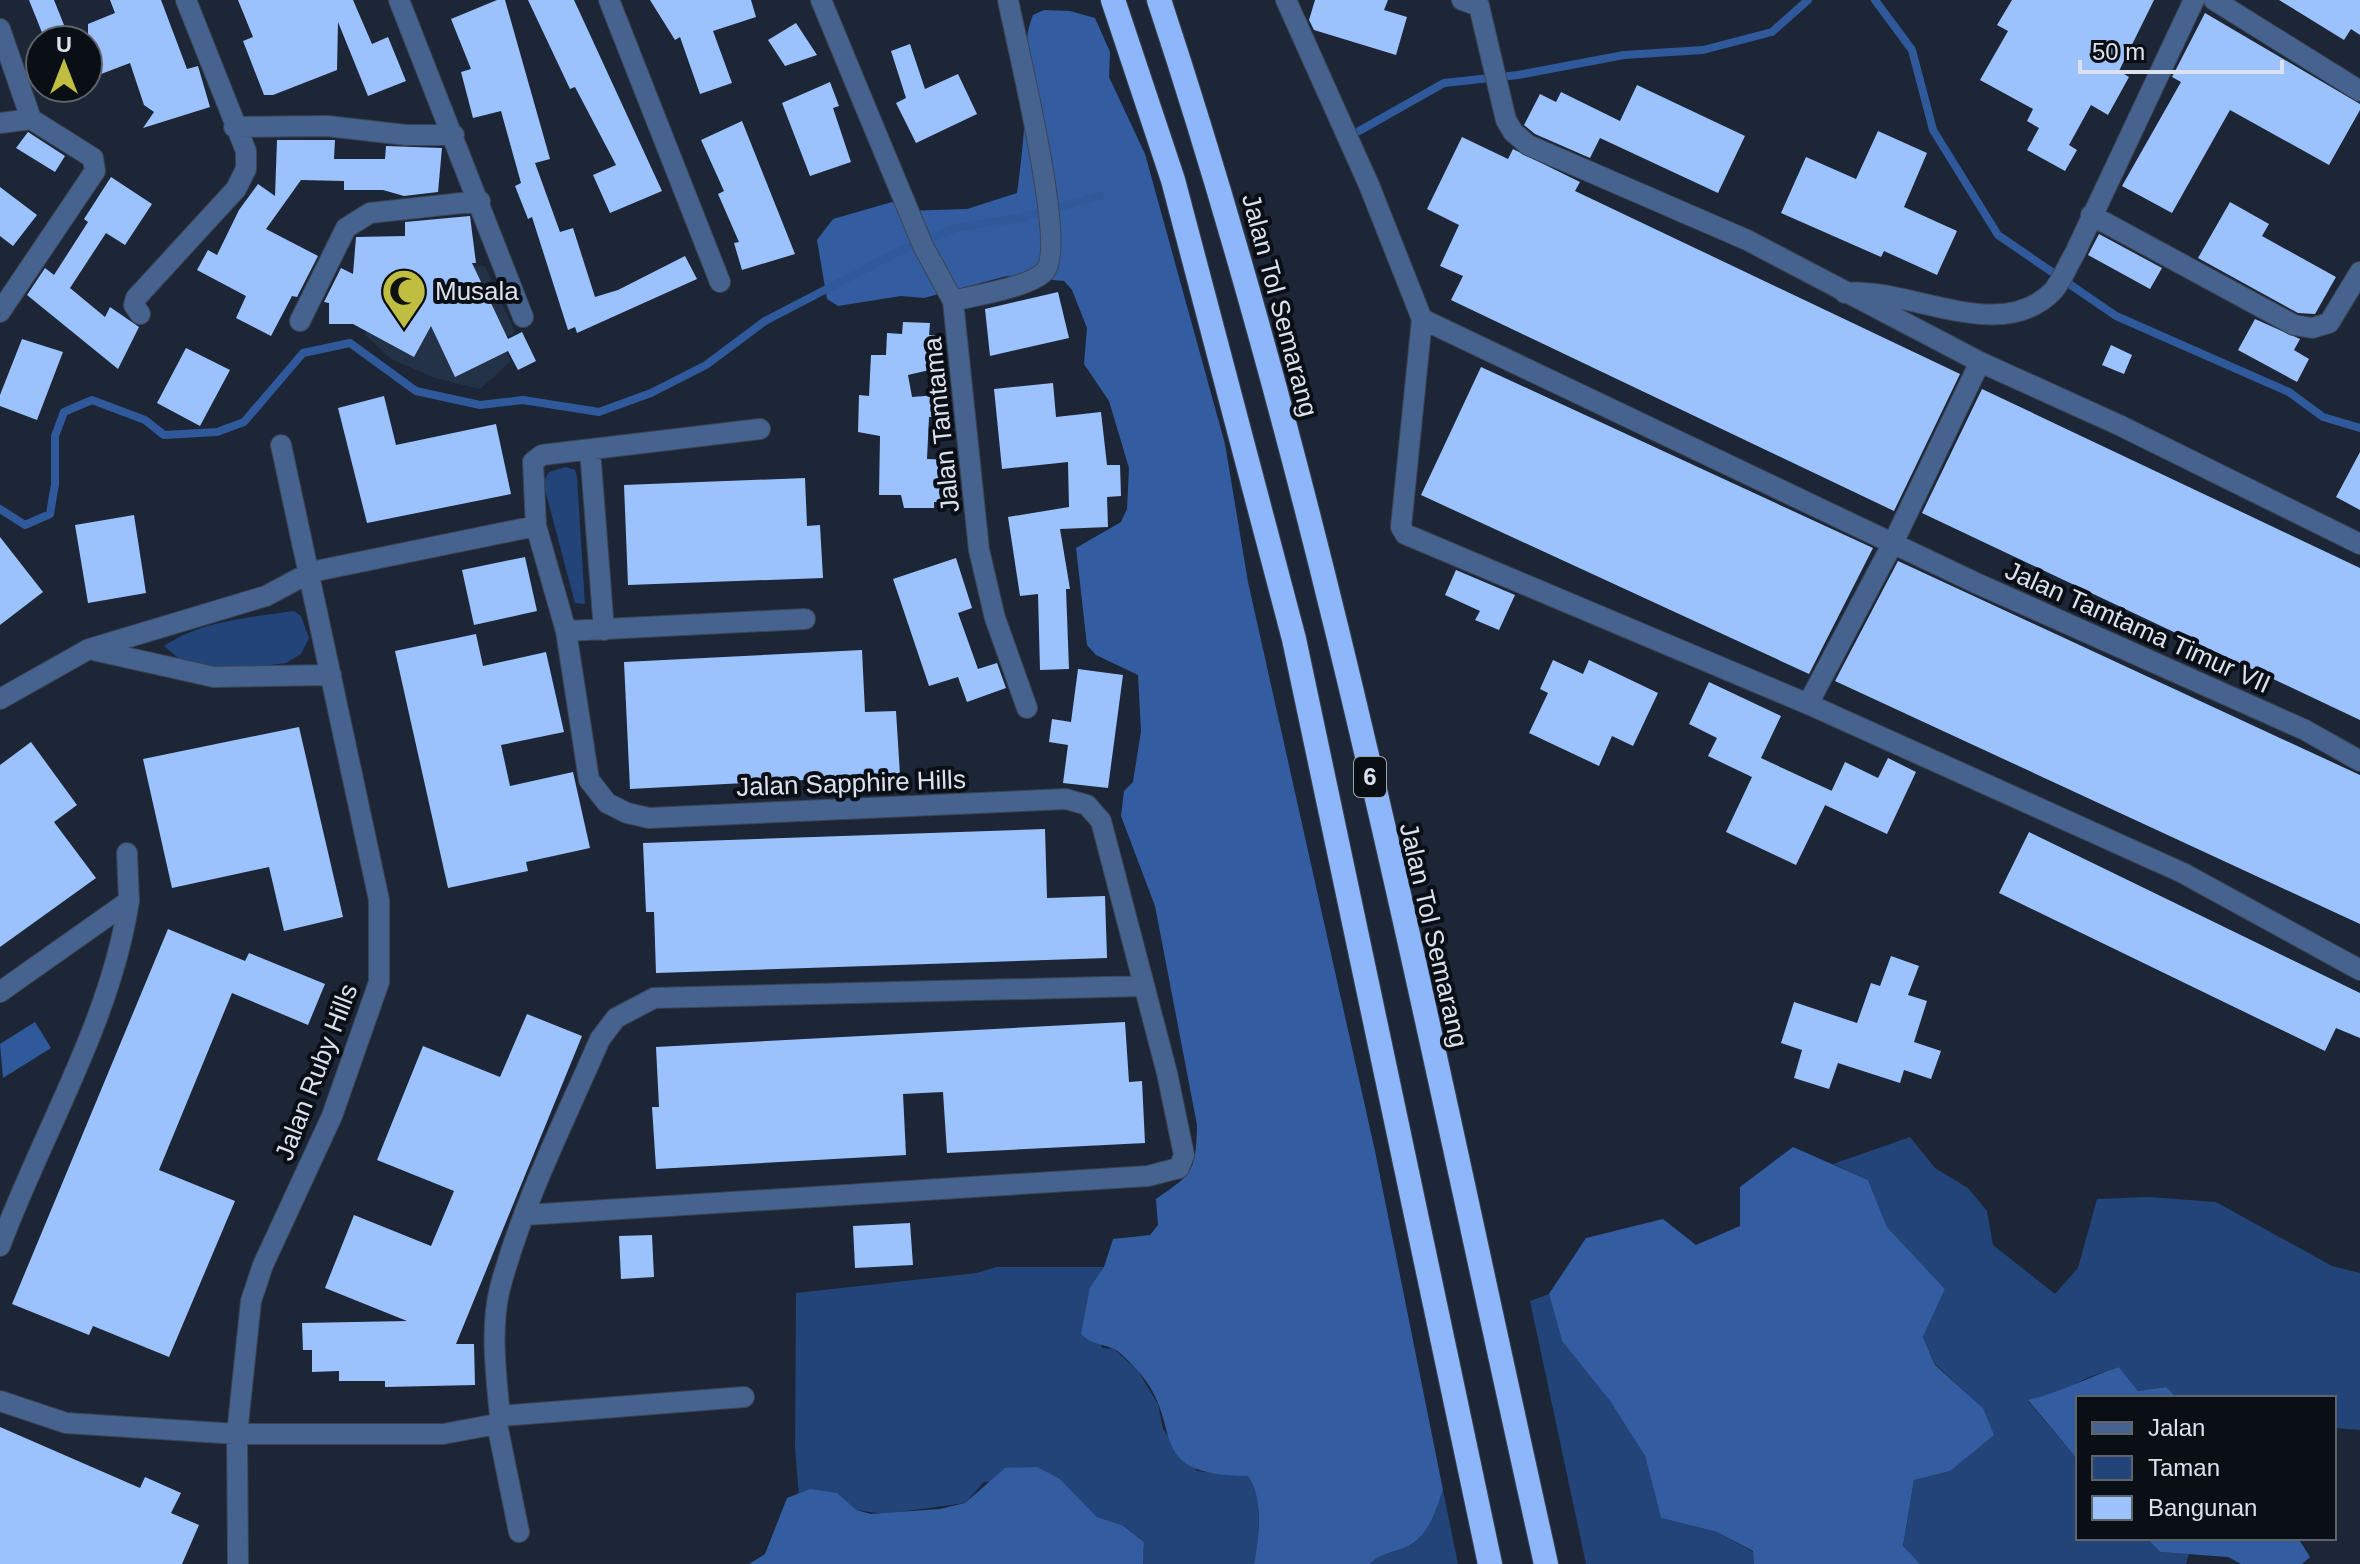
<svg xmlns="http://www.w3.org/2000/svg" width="2360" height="1564" font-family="Helvetica,sans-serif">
	<rect width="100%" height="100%" fill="#1c2637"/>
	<path fill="#243247" d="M475,266H485L515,332L501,340L511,361L480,389L435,378L391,359L364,334L399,301Z"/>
	<path fill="#224478" d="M566,467L575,470L577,477L585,604L575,603L543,482L549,472Z
		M294,611L301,616L309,638L301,654L286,663L233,670L182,661L164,646C200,621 251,617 294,611Z
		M1910,1137L1935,1168L1968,1188L1987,1211L1993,1245L2055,1294L2078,1268L2097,1199L2149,1197L2216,1202L2332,1266L2360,1273V1430L2334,1428V1398H2177L2165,1387L2138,1391L2119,1367L2089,1377L2058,1393L2028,1401L2078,1460V1538H2147L2160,1552L2189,1554L2186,1564H1920L1903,1547L1914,1480L1950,1471L1983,1408L1935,1364L1923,1337L1945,1289L1887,1227L1868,1180L1833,1164Z
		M996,1267H1104L1090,1287L1102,1348L1114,1349L1138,1371L1158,1404L1163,1429L1197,1471L1248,1476C1264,1499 1259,1537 1254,1564H1143L1144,1542L1122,1525L1097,1517L1060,1479L984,1482L965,1503L884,1514L856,1510L845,1503L799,1496L795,1448L796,1293L977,1273Z
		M1549,1294L1562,1341L1610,1401L1645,1456L1661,1518L1717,1532L1753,1552L1754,1564H1586L1530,1301Z
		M1443,1490L1458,1564H1370C1382,1551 1397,1553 1410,1545C1430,1533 1436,1510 1443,1490Z"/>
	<path fill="#335da0" d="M1044,10L1070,11L1095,18L1110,52L1109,77L1145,154L1225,444L1248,582L1375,1151L1443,1490C1436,1510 1430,1533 1410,1545C1397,1553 1382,1551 1370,1564H1254C1259,1537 1264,1499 1248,1476C1139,1475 1188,1425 1137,1370C1131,1364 1121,1352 1114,1349C1100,1343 1093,1345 1081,1334L1090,1287L1104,1267L1113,1239L1150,1235L1158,1225L1156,1199C1193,1174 1196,1171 1197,1125L1155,906L1121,816L1124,791L1133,782L1141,731L1138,675L1096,655L1087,645L1076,548L1121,522L1127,509L1129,468L1109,401L1084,364L1087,328L1072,290L1064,281L1007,276L924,298L901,296L838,306L827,299L817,240L833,219L892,202L902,211L967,209L1017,193C1023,152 1026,110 1027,69C1028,45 1024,38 1033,15Z
		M1793,1147L1868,1180L1887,1227L1945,1289L1923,1337L1935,1365L1983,1408L1994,1435L1950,1471L1914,1480L1903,1546L1920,1564H1754L1753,1551L1717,1532L1661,1518L1645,1456L1610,1401L1562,1341L1549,1294L1586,1238L1663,1219L1696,1245L1740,1226V1187Z
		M2119,1367L2138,1391L2166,1387L2177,1398H2078V1460L2028,1400C2060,1393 2088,1377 2119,1367Z
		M1037,1467L1060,1479L1097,1517L1122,1525L1144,1542L1143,1564H749L765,1554L787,1498L810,1489L837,1493L856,1510L871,1514L940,1509L965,1503L1005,1468Z
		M2147,1538H2298L2310,1557L2302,1564H2241L2228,1557L2160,1552Z"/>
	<path fill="#2f599b" d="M35,1022L51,1048L3,1078L0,1044Z"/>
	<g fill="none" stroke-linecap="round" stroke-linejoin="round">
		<path stroke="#2f599b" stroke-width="8" d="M1875,0L1912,50L1933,130L1998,235L2116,316L2289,392L2323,417L2360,428
			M1359,131L1444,83L1518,75L1624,55L1703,50L1772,32L1808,0
			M0,509L25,525L50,514L55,484V436L64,412L92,400L145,420L164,435L217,432L244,422L303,353L350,343L416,391L480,405L523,400L599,412L651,393L706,365L765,321L894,254L956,228L1019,218L1100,196"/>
	</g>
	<path fill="#9cc2fd" d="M29,0H54L70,40H45Z
		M110,0H161L187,69L198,66L210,107L143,128L154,112L144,105L130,63L88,79V24L115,13Z
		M238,0H353L372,44L388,37L406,81L368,96L338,22L337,70L273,95H264L243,41L253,37Z
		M497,0H505L550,159L535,163L560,232L573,228L595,297L618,290L685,256L697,279L577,333L575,327L568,330L532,217L528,219L515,186L521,183L501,111L473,118L461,72L471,69L451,19Z
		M528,0H574L662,191L610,213L593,175L616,165L575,87L570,89Z
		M650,0H751L756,17L713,31L732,83L700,94L680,37L675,40Z
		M1315,0H1388L1384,10L1407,17L1396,55L1314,30L1309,20Z
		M2012,0H2154L2119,71L2129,77L2108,115L2091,105L2069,145L2077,150L2065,171L2027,150L2039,128L2027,121L2033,109L1980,80L2008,31L1997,25Z
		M2279,0H2360V35L2351,29L2344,40Z
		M2205,13L2360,104V110L2329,165L2230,110L2172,213L2122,186L2181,82L2172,77Z
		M796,23L817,55L785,66L768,40Z
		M910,44L925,89L958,74L977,114L916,143L896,103L906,98L891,51Z
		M830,82L839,106L833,108L851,162L810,176L782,103Z
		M1637,85L1745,136L1718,193L1600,138L1590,158L1535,134L1524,125L1540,94L1556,102L1561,92L1620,121Z
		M742,121L795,254L742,270L734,243L739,242L718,194L724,191L701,140Z
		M1878,131L1927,153L1904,207L1957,231L1937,275L1884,251L1881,257L1781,213L1806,157L1856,179Z
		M28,132L65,156L55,172L16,148Z
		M1462,137L1508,159L1513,149L1580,182L1575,191L1960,374L1894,511L1451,300L1463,276L1440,266L1459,225L1427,209Z
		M277,140H335L334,159H385L386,146L442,148L438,192L404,196L383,190H344V181L301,180L266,229L318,256L297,297L292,296L271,336L236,318L246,296L197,270L208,250L217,255L239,210L258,184L275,196Z
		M111,177L152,204L125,245L106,233L70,288L105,317L110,307L139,327L118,369L27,295L45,268L54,275L88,222L84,219Z
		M0,187L37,215L13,246L0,236Z
		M2230,202L2269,224L2262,236L2336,277L2315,314L2298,313L2198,258Z
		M470,216L476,263H472L508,339L522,332L536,361L518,370L508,351L455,377L431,326L414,357L353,324H329V303L324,302L341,268L353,274L356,237L405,236V222Z
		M2099,234L2162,268L2150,289L2088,255Z
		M1058,292L1069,338L990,356L985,309Z
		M2255,319L2300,339L2294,350L2309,359L2297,382L2238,350Z
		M903,322L930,323L929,335H939L938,368L908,375L912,397L937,395L935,417H929L927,459L954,460V503L934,502V508H904L901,495H879L880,436L858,432L859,395L869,396L871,355H886L887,333L902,334Z
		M22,339L63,352L37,420L0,406V395Z
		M2111,345L2132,355L2124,374L2102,365Z
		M186,348L230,370L200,426L157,403Z
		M1481,367L1873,548L1809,674L1421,495Z
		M1053,383L1056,417L1101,412L1107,465H1120L1121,496L1107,497L1108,527L1060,529L1070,589H1066L1069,669L1040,670L1038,594L1020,596L1008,517L1069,507L1068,462L1002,469L994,389Z
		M1982,389L2360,568V720L1922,513Z
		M384,396L396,445L496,424L511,494L367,523L338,408Z
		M2360,452V510L2336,497Z
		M805,478L807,526L820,525L823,578L628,585L624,485Z
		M134,515L146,593L88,603L75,525Z
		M0,537L43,592L0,625Z
		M525,557L537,611L474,625L462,570Z
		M956,558L972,608L958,613L978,669L997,663L1006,688L967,702L958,677L929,686L893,579Z
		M1898,561L2360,775V924L1835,681Z
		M1456,570L1515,595L1499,630L1475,620L1480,611L1445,595Z
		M476,634L483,666L546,652L564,732L501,745L510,786L573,772L590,848L526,862L528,871L448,888L395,651Z
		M862,650L865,712L896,711L900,775L630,789L624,662Z
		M1553,660L1583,674L1589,660L1658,693L1633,746L1612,736L1599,766L1529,733L1548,693L1540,689Z
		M1078,669L1123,675L1108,788L1063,783L1068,745L1049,742L1052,719L1071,722Z
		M1709,682L1781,716L1761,758L1832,791L1796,865L1726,832L1752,777L1708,756L1717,738L1689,724Z
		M299,727L343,917L284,931L269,867L172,888L143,759Z
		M31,742L77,805L54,822L96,878L0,947V765Z
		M1888,758L1916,772L1887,834L1825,805L1845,762L1878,778Z
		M1045,829L1047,898L1105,896L1107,958L656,973L654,912H646L643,843Z
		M2029,832L2360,993V1038L2336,1028L2325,1051L1999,893Z
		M168,929L245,961L249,953L325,984L308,1025L232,993L159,1170L235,1201L169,1357L93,1326L89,1335L12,1304Z
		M1891,956L1919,966L1908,995L1927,1001L1914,1042L1941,1051L1931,1079L1904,1070L1900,1083L1838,1063L1829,1089L1794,1078L1802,1050L1781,1043L1794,1002L1857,1023L1871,983L1880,986Z
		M527,1014L582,1036L456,1344H474L475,1385L385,1387V1381H339V1371L312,1372V1350H303L302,1323L407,1321L325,1288L354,1215L431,1246L454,1191L377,1160L423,1046L500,1077Z
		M1125,1022L1129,1082L1142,1081L1145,1143L947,1153L943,1092L903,1094L906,1155L656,1169L652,1107H659L656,1047Z
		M910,1223L913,1265L855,1268L853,1226Z
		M652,1235L654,1277L621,1279L619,1236Z
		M0,1427L140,1488L145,1477L181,1493L171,1513L199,1525L182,1564H0Z"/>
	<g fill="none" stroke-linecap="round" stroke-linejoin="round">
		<g stroke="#3b4454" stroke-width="22">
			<path id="minor" d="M399,0L523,317
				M609,0L720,282
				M821,0L923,246L953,301L979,550L995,618L1027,708
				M1286,0L1369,185L1422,319L1401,527L1405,534L1808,704L2183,873L2360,970
				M1462,0L1479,6L1506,120L1513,132L1528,145L1747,240L1980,362L2119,425L2360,544
				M2214,0L2360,91
				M0,29L31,119L93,158L95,171L0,312
				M0,123L31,119
				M234,127L327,126L406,135H454
				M2091,215L2294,325L2312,328L2329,323L2360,272
				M1845,293C1909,287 1999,345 2052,292C2061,283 2067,266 2074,255L2194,0
				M953,301C976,295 1031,287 1045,271C1067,245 1016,41 1008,0
				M140,314L134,305L136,298L236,189L246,169V151L186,0
				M1422,319L1976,583L2305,730L2360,761
				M300,321L346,228L370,213L480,201
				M590,450L604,630
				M566,631L805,619
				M93,650L214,677L331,675
				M0,699L89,649L266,596L311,572L536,526
				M1808,704L1894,541L1980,362
				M127,853L129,901
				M0,992L129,901C110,1023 43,1131 0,1246
				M525,1215L1148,1176L1179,1168L1184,1155L1167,1073L1101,821L1087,805L1066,799L649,818L627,813L607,803L589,780L566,631L536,526L533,462L542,455L760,429
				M0,1401L66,1423L237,1434H443L497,1424L500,1416C496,1375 490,1328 500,1288C523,1202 565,1120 600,1039L616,1018L654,998L1144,986
				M500,1416L744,1397
				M497,1424L519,1532
				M238,1564L237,1434L251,1301L263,1265L332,1116L379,982V900L281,445"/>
		</g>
		<g stroke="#3b4454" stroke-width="26">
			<path id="motorway" d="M1113,0L1173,180L1294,639L1490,1564
				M1159,0C1328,510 1429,1041 1546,1564"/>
		</g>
		<use href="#minor" stroke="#46638f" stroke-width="20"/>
		<use href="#motorway" stroke="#8db7fa" stroke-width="24"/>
	</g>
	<defs>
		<g id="mosque-pin" transform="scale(2.3)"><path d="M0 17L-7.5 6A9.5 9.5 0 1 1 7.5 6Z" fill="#bfbe41" stroke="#0a0f16"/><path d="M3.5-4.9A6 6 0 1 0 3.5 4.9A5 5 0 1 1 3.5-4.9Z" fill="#111"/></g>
	</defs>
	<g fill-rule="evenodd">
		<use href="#mosque-pin" x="404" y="291"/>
	</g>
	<g text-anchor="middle" stroke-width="8" stroke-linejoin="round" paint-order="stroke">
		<rect fill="#0a0f16" stroke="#9ca3ad" stroke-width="2" x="1354" y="757" width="32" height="40" rx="6"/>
		<g font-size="24" font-weight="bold" fill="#dbe2ee">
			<text x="1370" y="785">6</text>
		</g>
		<g font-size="26" fill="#dbe2ee" stroke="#0a0f16" text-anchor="start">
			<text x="435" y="300">Musala</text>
		</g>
		<g font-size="26" fill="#dbe2ee" stroke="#0a0f16">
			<text transform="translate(1280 305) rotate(75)" y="9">Jalan Tol Semarang</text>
			<text transform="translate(941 425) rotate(-96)" y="9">Jalan Tamtama</text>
			<text transform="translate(2138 627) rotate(24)" y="9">Jalan Tamtama Timur VII</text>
			<text transform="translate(851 783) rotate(-2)" y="9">Jalan Sapphire Hills</text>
			<text transform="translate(1434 935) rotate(77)" y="9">Jalan Tol Semarang</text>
			<text transform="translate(316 1072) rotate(-69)" y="9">Jalan Ruby Hills</text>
		</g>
	</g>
	<rect x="2076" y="1396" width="260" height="144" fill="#0a0f16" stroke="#5e636c" stroke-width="2"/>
	<rect x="2092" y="1422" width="40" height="12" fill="#46638f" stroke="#5e636c" stroke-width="2"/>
	<text x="2148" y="1436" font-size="24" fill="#dbe2ee">Jalan</text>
	<rect x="2092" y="1456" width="40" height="24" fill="#224478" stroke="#5e636c" stroke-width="2"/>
	<text x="2148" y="1476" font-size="24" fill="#dbe2ee">Taman</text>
	<rect x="2092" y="1496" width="40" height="24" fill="#9cc2fd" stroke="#5e636c" stroke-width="2"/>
	<text x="2148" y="1516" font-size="24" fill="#dbe2ee">Bangunan</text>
	<g transform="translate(64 64)"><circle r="38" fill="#0a0f16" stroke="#5e636c" stroke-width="2"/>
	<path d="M0-6L14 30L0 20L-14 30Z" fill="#bfbe41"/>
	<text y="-12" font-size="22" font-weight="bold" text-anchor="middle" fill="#dbe2ee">U</text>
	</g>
	<path d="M2080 60v12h202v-12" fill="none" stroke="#dbe2ee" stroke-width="4"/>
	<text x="2092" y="60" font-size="24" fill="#dbe2ee" stroke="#0a0f16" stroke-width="6" paint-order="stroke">50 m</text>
</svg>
